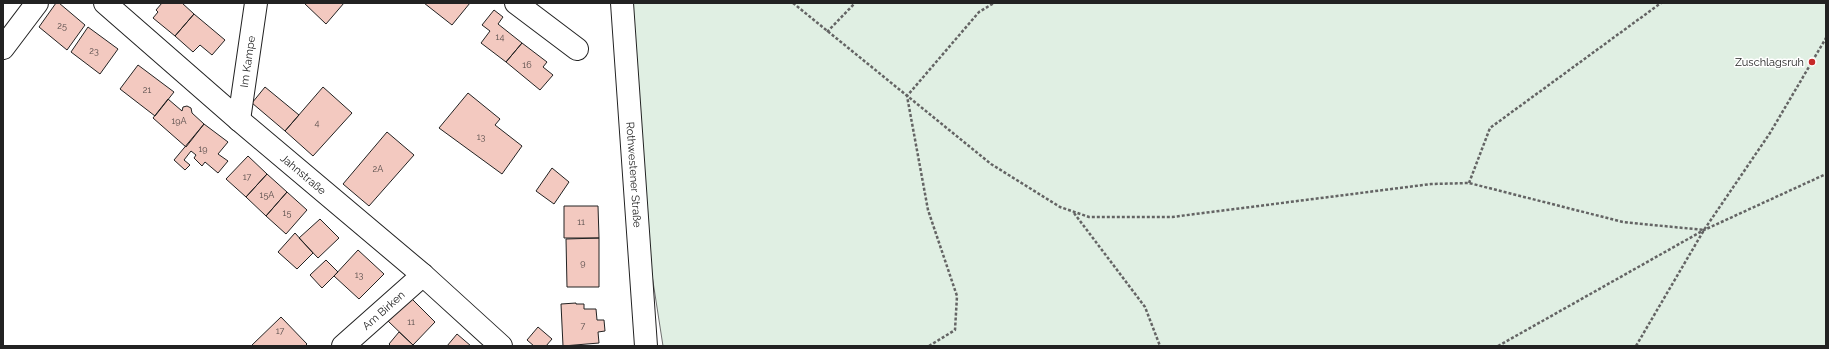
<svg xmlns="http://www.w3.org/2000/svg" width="1829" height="349" font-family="Raleway,sans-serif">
	<rect width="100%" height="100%" fill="#fff"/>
	<path fill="#e0efe3" stroke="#6f6f6f" d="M621,3H1826V346H663L641,204Z"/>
	<path fill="#f3c9c0" stroke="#222" d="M56,3H59L85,25L67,50L39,27Z
		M162,3H182L194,14L175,36L153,18L158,12L156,10Z
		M304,3H344L326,24Z
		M424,3H470L452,25Z
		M494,10L503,17L498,24L522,43L506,62L481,43L490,31L482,25Z
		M194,14L225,40L212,55L200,45L193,52L175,36Z
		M88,27L118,49L100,74L71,52Z
		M522,43L547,62L543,67L553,75L540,90L506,62Z
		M138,65L174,92L155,116L120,89Z
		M265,87L299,115L285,131L252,103Z
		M323,87L352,113L313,156L285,131Z
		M468,93L500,119L495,125L522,146L502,174L439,128Z
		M168,99L182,111L183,107L187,106L191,108L192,113L204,124L186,147L153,118Z
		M204,124L228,142L218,154L228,161L218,173L205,162L202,166L194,158L196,155L191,151L184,160L190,165L185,170L174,160Z
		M387,132L414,155L369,206L343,184Z
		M248,156L267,174L246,197L226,179Z
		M552,168L569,182L554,204L536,191Z
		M267,174L287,192L266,216L246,197Z
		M287,192L307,210L286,234L266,216Z
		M564,206H598L599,238H564Z
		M320,219L339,238L318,258L299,238Z
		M295,233L313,253L297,269L278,252Z
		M599,238V287H567L566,239Z
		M358,250L384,274L359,299L334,276Z
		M326,260L338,272L322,288L310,275Z
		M412,299L435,322L413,345L388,321Z
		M576,303V304H584V309H596L597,320H604L605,331L598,332L599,343L563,346L561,304Z
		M281,317L307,344L305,346H251Z
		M538,327L552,339L546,346H534L527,340Z
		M399,332L413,345L414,346H391L389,344Z
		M457,334L471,346H447Z"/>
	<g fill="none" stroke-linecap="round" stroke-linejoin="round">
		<g stroke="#222" stroke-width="24">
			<g id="minor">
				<path id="s1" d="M105,3L239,120L423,275L501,346"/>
				<path d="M516,3L577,49"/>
				<path d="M3,48L37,3"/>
				<path id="s2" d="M239,120L256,3"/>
				<path id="s3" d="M343,346L423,275"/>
			</g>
		</g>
		<g stroke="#222" stroke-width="24">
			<g id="major">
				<path id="s4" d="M622,3L646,346"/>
			</g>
		</g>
		<path stroke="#646464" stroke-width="2.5" stroke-dasharray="3 2" stroke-linecap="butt" d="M793,3L991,164L1060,207L1089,217H1172L1431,184L1469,183L1623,222L1704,230
			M827,32L855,3
			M1469,183L1490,128L1661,3
			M1074,213L1145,307L1160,346
			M929,346L955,330L957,296L928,210L907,96L979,12L994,3
			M1498,346L1704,230L1826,174
			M1636,346L1704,230L1770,133L1826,38"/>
		<use href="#minor" stroke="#fff" stroke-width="22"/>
		<use href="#major" stroke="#fff" stroke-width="22"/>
	</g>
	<circle fill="#c62828" stroke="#fff" stroke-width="1.5" cx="1812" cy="62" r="4"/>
	<g text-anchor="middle" stroke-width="3" stroke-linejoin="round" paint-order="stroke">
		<g font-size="9" fill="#564c4a">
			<text x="62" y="29">25</text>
			<text x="500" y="40">14</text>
			<text x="94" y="54">23</text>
			<text x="527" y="68">16</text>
			<text x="147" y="93">21</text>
			<text x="179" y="124">19A</text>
			<text x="317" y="126">4</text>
			<text x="481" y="140">13</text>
			<text x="203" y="152">19</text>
			<text x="378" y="172">2A</text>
			<text x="247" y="180">17</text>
			<text x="267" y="198">15A</text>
			<text x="287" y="216">15</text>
			<text x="581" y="225">11</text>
			<text x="583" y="266">9</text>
			<text x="359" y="278">13</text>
			<text x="411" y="325">11</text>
			<text x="583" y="329">7</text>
			<text x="280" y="334">17</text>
		</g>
		<g font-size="11" fill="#222" stroke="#fff">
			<text dy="4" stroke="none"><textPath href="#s2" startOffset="59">Im Kampe</textPath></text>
			<text dy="4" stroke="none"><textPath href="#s1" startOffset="262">Jahnstraße</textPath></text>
			<text dy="4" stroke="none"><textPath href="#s4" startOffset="172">Rothwestener Straße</textPath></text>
			<text dy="4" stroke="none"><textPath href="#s3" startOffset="54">Am Birken</textPath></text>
		</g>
		<g font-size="11" fill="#222" stroke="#fff" text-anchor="end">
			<text x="1804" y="66">Zuschlagsruh</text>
		</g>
	</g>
	<rect width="1829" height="349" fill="none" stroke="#222222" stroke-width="8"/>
</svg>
